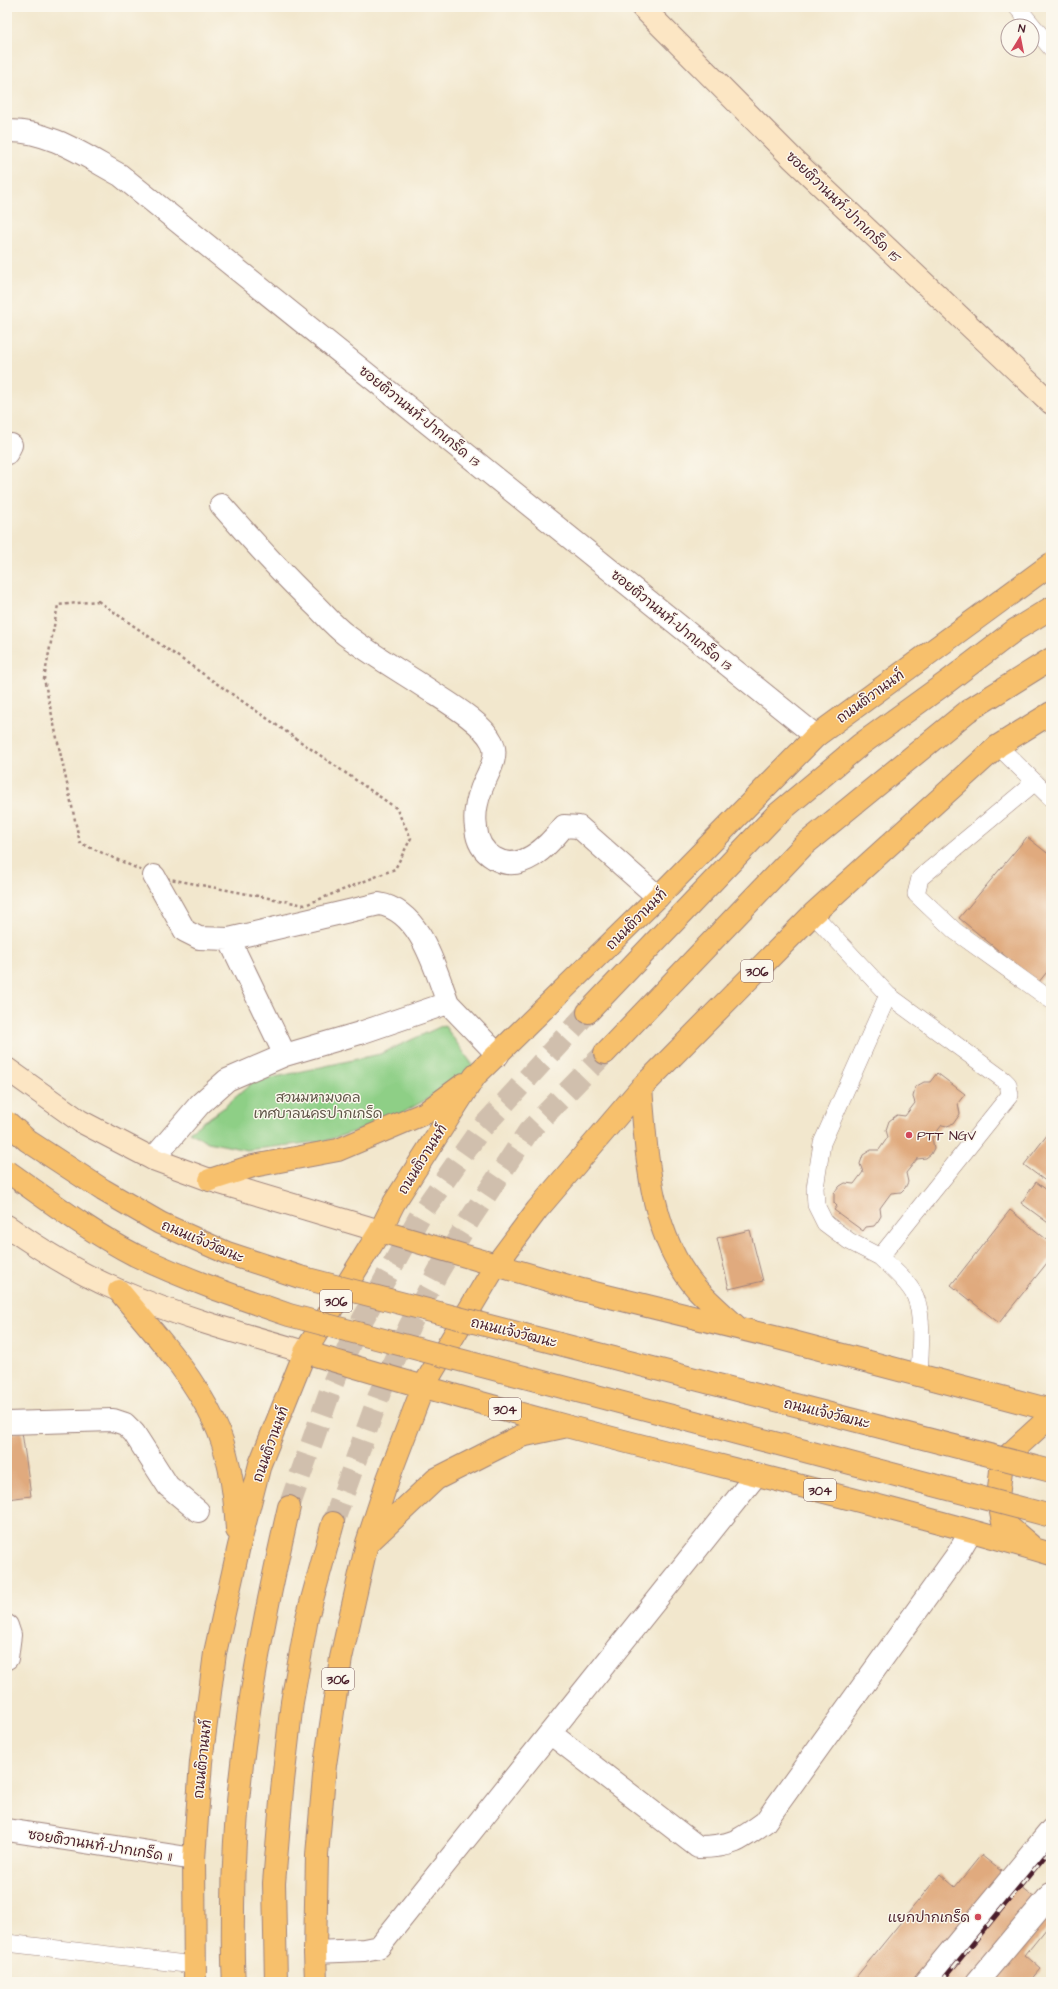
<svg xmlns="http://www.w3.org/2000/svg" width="1058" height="1989" font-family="'Architects Daughter','Playpen Sans Thai',sans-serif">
	<rect width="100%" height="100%" fill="#fbf7ec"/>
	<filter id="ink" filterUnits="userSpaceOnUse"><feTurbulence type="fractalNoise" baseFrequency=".025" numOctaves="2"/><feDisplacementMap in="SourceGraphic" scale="8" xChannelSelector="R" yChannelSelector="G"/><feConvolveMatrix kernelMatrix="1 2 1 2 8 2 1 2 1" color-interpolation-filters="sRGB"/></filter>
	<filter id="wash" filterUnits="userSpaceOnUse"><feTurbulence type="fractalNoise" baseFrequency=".012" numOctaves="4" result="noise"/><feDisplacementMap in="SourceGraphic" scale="16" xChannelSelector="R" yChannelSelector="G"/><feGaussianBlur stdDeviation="0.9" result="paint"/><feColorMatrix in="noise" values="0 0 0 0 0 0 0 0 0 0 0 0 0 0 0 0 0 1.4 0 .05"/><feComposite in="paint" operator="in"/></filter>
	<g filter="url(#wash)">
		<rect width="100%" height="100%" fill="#f2e7cd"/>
		<path fill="#8ecf86" stroke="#6c7758" d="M444,1025L477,1071L390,1120L325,1141L247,1150L208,1142L189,1132L222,1109L253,1082L380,1054Z"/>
		<g id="blocks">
			<path fill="#e0aa7e" d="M1027,837L1051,856V967L1038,983L959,918Z
				M937,1073L965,1094L958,1103L960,1114L953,1124L947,1126L942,1125L932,1138L934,1148L931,1154L926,1158L917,1159L906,1173L908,1182L905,1188L901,1192L891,1193L880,1208L881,1216L878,1221L874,1226L866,1227L863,1231L834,1210L837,1206L834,1203V1193L840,1186L845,1183L854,1184L863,1172L860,1164L863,1155L871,1150H879L888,1137L886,1130L889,1121L897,1115L905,1116L915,1103L913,1097L915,1087L924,1082H930Z
				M1051,1130V1185L1024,1165Z
				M1036,1182L1051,1193V1225L1021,1203Z
				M1010,1210L1051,1243V1258L999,1323L951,1285Z
				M750,1230L763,1281L729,1289L717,1238Z
				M22,1432L31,1496L7,1499V1434Z
				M981,1855L1051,1911V1923L1025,1955L1041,1969L1030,1982H852L940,1874L955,1887Z"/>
		</g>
	</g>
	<g filter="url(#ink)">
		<use href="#blocks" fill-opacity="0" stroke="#9e837c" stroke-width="1"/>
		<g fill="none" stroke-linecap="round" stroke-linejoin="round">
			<path stroke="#d0bfad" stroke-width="22" stroke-dasharray="22 11" stroke-linecap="butt" d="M289,1507L333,1383L352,1339L421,1214L480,1130L588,1012
				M333,1523L381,1390L409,1327L438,1272L470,1219L528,1132L605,1053"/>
			<g stroke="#9e837c" stroke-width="18">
				<path id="lane" d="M1017,7L1051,48
					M998,746L1051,798
					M1035,782L920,878L916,894L955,931L1051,1000
					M813,914L888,995L1004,1080L1008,1084L1010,1095L880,1257C891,1268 908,1281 915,1296C924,1316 920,1353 919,1375
					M880,1257L849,1241L825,1223L816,1205L815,1188L822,1143L888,995
					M7,1943L194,1965"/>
			</g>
			<g stroke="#9e837c" stroke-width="24">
				<path id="street" d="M7,131C49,130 85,156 120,175L816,736
					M7,453L11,445
					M221,505C252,540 282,574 316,606C326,616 335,627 346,635C372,655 402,672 429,690C447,702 482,722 492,742C500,758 486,775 481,790C476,803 474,815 476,828C477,841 482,851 494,858C521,875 548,846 564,826L579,827L658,897
					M154,876L185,931L199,938L229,939L379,904C421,911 435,969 448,1003
					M229,939L285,1055
					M153,1159L200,1104L227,1080L285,1055L360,1033L448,1003L498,1055
					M7,1423L113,1420L125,1424L134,1433L168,1486L198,1511
					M7,1626L10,1635L7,1658
					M550,1733L698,1847C731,1847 739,1841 765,1822L957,1555L971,1531
					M7,1830L194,1859
					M315,1952L364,1950L379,1947L757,1474
					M925,1982L1051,1830
					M977,1982L1051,1894"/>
			</g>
			<g stroke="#9e837c" stroke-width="24">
				<path id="secondary" d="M642,7L793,159L1051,403
					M7,1069L80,1121L153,1159L210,1180L380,1231
					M7,1226C41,1250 82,1275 120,1291C180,1317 242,1334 305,1352"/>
			</g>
			<g stroke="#9e837c" stroke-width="24">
				<path id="primary" d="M588,1012L775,816L860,745L947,682L1015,630L1051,608
					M605,1053L804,845L968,711L1051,659
					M641,1088C647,1156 649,1233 696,1288C709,1302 724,1315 738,1328
					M210,1180L253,1166L338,1150L425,1113L464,1084
					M380,1231L582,1290L778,1338L1051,1410
					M119,1291C153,1332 191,1372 214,1421C230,1454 235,1494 237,1530
					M305,1352C392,1378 479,1403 566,1426C728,1469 891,1506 1051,1554
					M368,1543L436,1479L521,1436L563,1427
					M1030,1545L1003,1522L998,1498L1002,1461L1051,1416
					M195,1982L194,1859L201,1762L215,1653L239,1546L260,1464L305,1352L380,1231L394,1203L475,1076L658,897L816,736L1051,564
					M234,1982C232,1957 233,1932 233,1907C233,1772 259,1638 289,1507
					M276,1982L274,1883L282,1790L292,1702L307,1618L333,1523
					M316,1982L315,1952L317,1855L325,1765L341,1658L367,1543L388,1479L423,1387L496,1265L537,1210L641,1088L813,914L998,746L1051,713"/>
			</g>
			<path stroke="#9e837c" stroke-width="2.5" stroke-dasharray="3 3" stroke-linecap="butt" d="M98,601L396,808L411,838L395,869L305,905L154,876L80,843L44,679L58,605Z"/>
			<use href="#lane" stroke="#fff" stroke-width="17"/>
			<use href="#street" stroke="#fff" stroke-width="22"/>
			<use href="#secondary" stroke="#fce6c4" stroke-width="22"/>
			<use href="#primary" stroke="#f7c06c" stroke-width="22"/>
			<g stroke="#4a1f2b" stroke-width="4.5">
				<path id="rail" d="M941,1982L1051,1849"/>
			</g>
			<use href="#rail" stroke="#fbf7ec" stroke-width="3" stroke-dasharray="9" stroke-linecap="butt"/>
			<g stroke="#9e837c" stroke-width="24" stroke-linecap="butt">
				<path id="primary-bridge" d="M7,1122L28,1141L103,1190L160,1223L227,1253L300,1277L1051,1471
					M7,1171C48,1200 90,1232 135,1255C185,1279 237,1297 289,1315L1051,1516"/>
			</g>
			<use href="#primary-bridge" stroke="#f7c06c" stroke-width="22"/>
		</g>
	</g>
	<g fill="#d1495b" stroke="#fbf7ec" stroke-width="1.5">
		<circle cx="909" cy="1135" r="4"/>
		<circle cx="978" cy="1917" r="4"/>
	</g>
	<g text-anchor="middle" stroke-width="3" stroke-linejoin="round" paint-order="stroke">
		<g fill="#fbf7ec" stroke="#7f6065" stroke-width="1">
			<rect x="741" y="960" width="32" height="22" rx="3"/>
			<rect x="320" y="1290" width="32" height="22" rx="3"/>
			<rect x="489" y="1398" width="32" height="22" rx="3"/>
			<rect x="804" y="1479" width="32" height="22" rx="3"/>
			<rect x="322" y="1668" width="32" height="22" rx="3"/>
		</g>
		<g font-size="13" font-weight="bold" fill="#4a1f2b">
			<text x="757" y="976">306</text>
			<text x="336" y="1306">306</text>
			<text x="505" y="1414">304</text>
			<text x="820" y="1495">304</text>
			<text x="338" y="1684">306</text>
		</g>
		<g font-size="14" fill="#4a1f2b" stroke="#fbf7ec">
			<text transform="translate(844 207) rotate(44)" y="5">ซอยติวานนท์-ปากเกร็ด 15</text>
			<text transform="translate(420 416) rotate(39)" y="5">ซอยติวานนท์-ปากเกร็ด 13</text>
			<text transform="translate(672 620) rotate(39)" y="5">ซอยติวานนท์-ปากเกร็ด 13</text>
			<text transform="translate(870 696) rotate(-36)" y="5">ถนนติวานนท์</text>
			<text transform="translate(636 919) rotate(-45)" y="5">ถนนติวานนท์</text>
			<text transform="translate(422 1159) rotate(-58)" y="5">ถนนติวานนท์</text>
			<text transform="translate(203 1241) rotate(23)" y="5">ถนนแจ้งวัฒนะ</text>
			<text transform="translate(514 1332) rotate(14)" y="5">ถนนแจ้งวัฒนะ</text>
			<text transform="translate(827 1413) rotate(14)" y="5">ถนนแจ้งวัฒนะ</text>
			<text transform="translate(270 1444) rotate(-70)" y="5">ถนนติวานนท์</text>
			<text transform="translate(202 1759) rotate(-84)" y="5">ถนนติวานนท์</text>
			<text transform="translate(100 1845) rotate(9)" y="5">ซอยติวานนท์-ปากเกร็ด 11</text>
		</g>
		<g font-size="14" fill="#5e5446" stroke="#fbf7ec">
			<text x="318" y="1102">สวนมหามงคล<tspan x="318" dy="16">เทศบาลนครปากเกร็ด</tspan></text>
		</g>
		<g font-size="14" fill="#4a1f2b" stroke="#fbf7ec" text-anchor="start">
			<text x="917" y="1140">PTT NGV</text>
			<text x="970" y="1922" text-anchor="end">แยกปากเกร็ด</text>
		</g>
	</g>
	<rect width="1058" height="1989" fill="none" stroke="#fbf7ec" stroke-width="24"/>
	<g transform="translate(1020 38) rotate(10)"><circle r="19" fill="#fbf7ec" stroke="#b4a19f"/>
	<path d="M0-3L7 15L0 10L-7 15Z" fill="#d1495b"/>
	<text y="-6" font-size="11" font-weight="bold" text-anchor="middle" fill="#4a1f2b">N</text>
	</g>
</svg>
